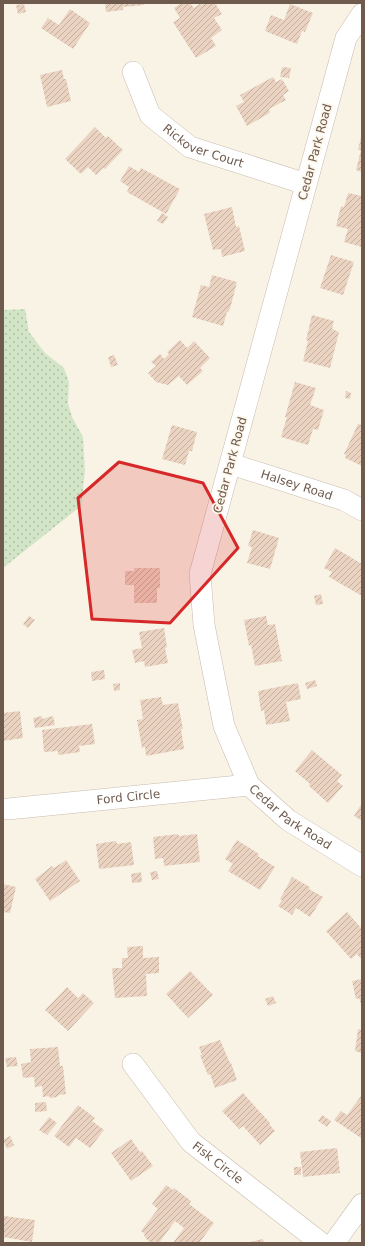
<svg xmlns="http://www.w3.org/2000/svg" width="365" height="1246" font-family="'DejaVu Sans',sans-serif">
	<defs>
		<pattern id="grass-dots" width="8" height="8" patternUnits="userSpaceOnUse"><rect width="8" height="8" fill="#d2e5c7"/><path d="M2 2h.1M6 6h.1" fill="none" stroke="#afbda4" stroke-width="1.8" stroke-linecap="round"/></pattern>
		<pattern id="building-hatch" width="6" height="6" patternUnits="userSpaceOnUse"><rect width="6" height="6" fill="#ebd3c2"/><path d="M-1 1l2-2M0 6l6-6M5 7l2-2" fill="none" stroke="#c3aea0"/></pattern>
	</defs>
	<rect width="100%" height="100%" fill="#f9f3e6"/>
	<path fill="url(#grass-dots)" d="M25,309L29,332L45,353L64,368L69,382L68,403L72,417L83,437L85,471L81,506L3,568V310Z"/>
	<path fill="url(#building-hatch)" d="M105,3H144V5L123,7V10L106,12Z
		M181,3H190L194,8L201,3L202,5L206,3H215L222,14L214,18L222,30L211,38L216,46L196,58L173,22L180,18L174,8Z
		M24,4L26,12L18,14L16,5Z
		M290,4L313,13L305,32L302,31L297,44L265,31L271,15L284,20Z
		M70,9L90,23L73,49L41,28L48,18L59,25Z
		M282,67L291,68L289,78L280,77Z
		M62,70L64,79H66L71,101L47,107L40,75Z
		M273,77L276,82L282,79L289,91L283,95L286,100L269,109L270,112L268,114L247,126L236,106L244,102L240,95Z
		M95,127L106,138L108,136L123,150L105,169L103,168L96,175L88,167L81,174L65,159Z
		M361,137H362V172L356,170L361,150H358Z
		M129,166L139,172L141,168L180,189L166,214L127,192L129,187L120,181Z
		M348,193L362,196V247L344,242L348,229L336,226L341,206L344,207Z
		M232,207L236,227L239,226L245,251L222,257L221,249L213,250L204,214Z
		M162,213L168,217L163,224L157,221Z
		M331,255L354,262L343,295L320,288Z
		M212,275L237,282L230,309L228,312H227L223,326L192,317L201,285L209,287Z
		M312,315L334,321L332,329L339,332L330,368L303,361L308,341L306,340Z
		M180,340L187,348L194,341L210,358L200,368L203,371L187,385L179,376L168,385L156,382L148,373L156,366L151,362L160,354L164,359L169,354L167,352Z
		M114,355L118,365L111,367L108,357Z
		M295,382L316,388L310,405L324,410L318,430L313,429L308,445L281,437L287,417H285Z
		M346,391L351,393L350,399L345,398Z
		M358,424L362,425V466L345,458L346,455L344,454Z
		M172,425L197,432L192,451H189L185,465L162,459Z
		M253,530L279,538L270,569L247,563L252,547L248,546Z
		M335,548L362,564V596L329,577L332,572L324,568Z
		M134,568H160V588H157V603H134V585H125V571H134Z
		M321,594L323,604L316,605L314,596Z
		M29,616L35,620L28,628L23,624Z
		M266,616L268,625L275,624L282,661L255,666L251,645L249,646L244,620Z
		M164,628L167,647L165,648L168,663L145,667L144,661L135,663L132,650L142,648L139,632Z
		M104,670L105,679L92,681L91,672Z
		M315,680L317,686L307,689L305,683Z
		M120,683V690L114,691L113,684Z
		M298,683L301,699L286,702L290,721L266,725L264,710L261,711L258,691Z
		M161,697L163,705L178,703L183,729H181L184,749L146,756L145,747L142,748L137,720L143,719L140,700Z
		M20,711L23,738L3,741V713Z
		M42,716V719L53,716L55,725L35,728L33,718Z
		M92,724L95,744L79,746L80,752L58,755V751L44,752L42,730Z
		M312,750L342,775L337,781L343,786L328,803L309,786L310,784L295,771Z
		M362,803V821L354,816Z
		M178,834L179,836L197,834L200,862L164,866L163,858L155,859L153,837Z
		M237,840L259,854L258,856L275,867L260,890L228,871L233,864L225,859Z
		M116,841L117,844L131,842L134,865L99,869L96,844Z
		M66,860L80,881L50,901L35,879L52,866L54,868Z
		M157,871L159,879L152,880L150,872Z
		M141,872L142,882L132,883L131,874Z
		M292,877L310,887L309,889L323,897L310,917L296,908L292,915L278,906L282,900L280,899Z
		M3,884L16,887L10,913L3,912Z
		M347,912L361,928L362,927V960L357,954L351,959L326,931Z
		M143,946V958L159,957V973L146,974L147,996L115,998L112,968H122V958H128L127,947Z
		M190,971L213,995L188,1018L166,994Z
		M362,979V1008L359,998L356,999L352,981Z
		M67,987L78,998L83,993L94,1003L68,1031L45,1010Z
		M273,996L276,1003L268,1006L265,999Z
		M358,1029L362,1030V1053L355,1051Z
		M220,1040L230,1063H231L237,1080L215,1088L210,1074L208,1075L205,1068L200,1055H202L199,1047Z
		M58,1047L60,1066H63L66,1094L59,1095L57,1097L50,1098L49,1096L43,1097L42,1086L35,1087L34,1077L23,1078L21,1064L31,1062L30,1049Z
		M16,1057L18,1066L7,1067L5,1058Z
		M243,1093L270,1123L269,1124L275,1131L260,1145L243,1126L239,1129L222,1111Z
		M361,1096L362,1137L361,1138L334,1120L341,1111L347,1115Z
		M46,1102L47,1111L35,1112V1103Z
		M78,1105L95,1118L92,1121L104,1130L90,1148L76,1138L69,1147L54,1136Z
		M322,1115L331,1121L327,1127L318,1121Z
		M49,1117L57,1123L47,1135L39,1130Z
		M10,1136L14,1145L7,1149L3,1140Z
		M131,1139L140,1152L142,1151L153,1166L131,1181L111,1153Z
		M337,1148L340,1173L303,1177L300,1152Z
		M294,1167H301V1175H294Z
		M166,1185L173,1190L174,1188L191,1201L189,1204L214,1223L199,1243H173L184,1228L175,1221L159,1243L155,1241L153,1243L151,1241V1243L145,1238L146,1237L144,1236L145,1234L141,1231L158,1209L152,1204Z
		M4,1216L35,1220L32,1242L3,1237Z
		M263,1239L264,1243H250V1242Z"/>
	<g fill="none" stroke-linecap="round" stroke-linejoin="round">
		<g stroke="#c9bbae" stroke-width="22">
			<g id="street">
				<path id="s1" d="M362,14L346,38L200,574L204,625L224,726L249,785L288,820L362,866"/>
				<path id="s2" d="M133,72L150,115L190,147L306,184"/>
				<path id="s3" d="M231,464L344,500L362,510"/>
				<path id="s4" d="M8,809L249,785"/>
				<path id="s5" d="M133,1064L191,1142L321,1243"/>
				<path d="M334,1243L362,1204"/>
			</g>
		</g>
		<use href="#street" stroke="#fff" stroke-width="21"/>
	</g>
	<path fill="#d62828" fill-opacity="0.2" stroke="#d62828" stroke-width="3" stroke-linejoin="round" d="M119,462L203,483L238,548L170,623L92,619L78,498Z"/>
	<g text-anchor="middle" stroke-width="3.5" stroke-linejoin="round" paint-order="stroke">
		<g font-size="12" fill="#6f5b4e" stroke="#fdf7ec">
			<text dy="4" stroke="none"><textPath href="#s2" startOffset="109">Rickover Court</textPath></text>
			<text transform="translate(315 152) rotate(-75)" y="4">Cedar Park Road</text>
			<text transform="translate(230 465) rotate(-75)" y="4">Cedar Park Road</text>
			<text dy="4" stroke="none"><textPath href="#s3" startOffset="69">Halsey Road</textPath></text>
			<text dy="4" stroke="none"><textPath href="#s4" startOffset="121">Ford Circle</textPath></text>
			<text dy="4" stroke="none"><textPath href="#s1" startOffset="855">Cedar Park Road</textPath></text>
			<text dy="4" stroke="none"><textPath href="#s5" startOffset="131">Fisk Circle</textPath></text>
		</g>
	</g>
	<rect width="365" height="1246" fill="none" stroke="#6f5b4e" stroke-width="8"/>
</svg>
